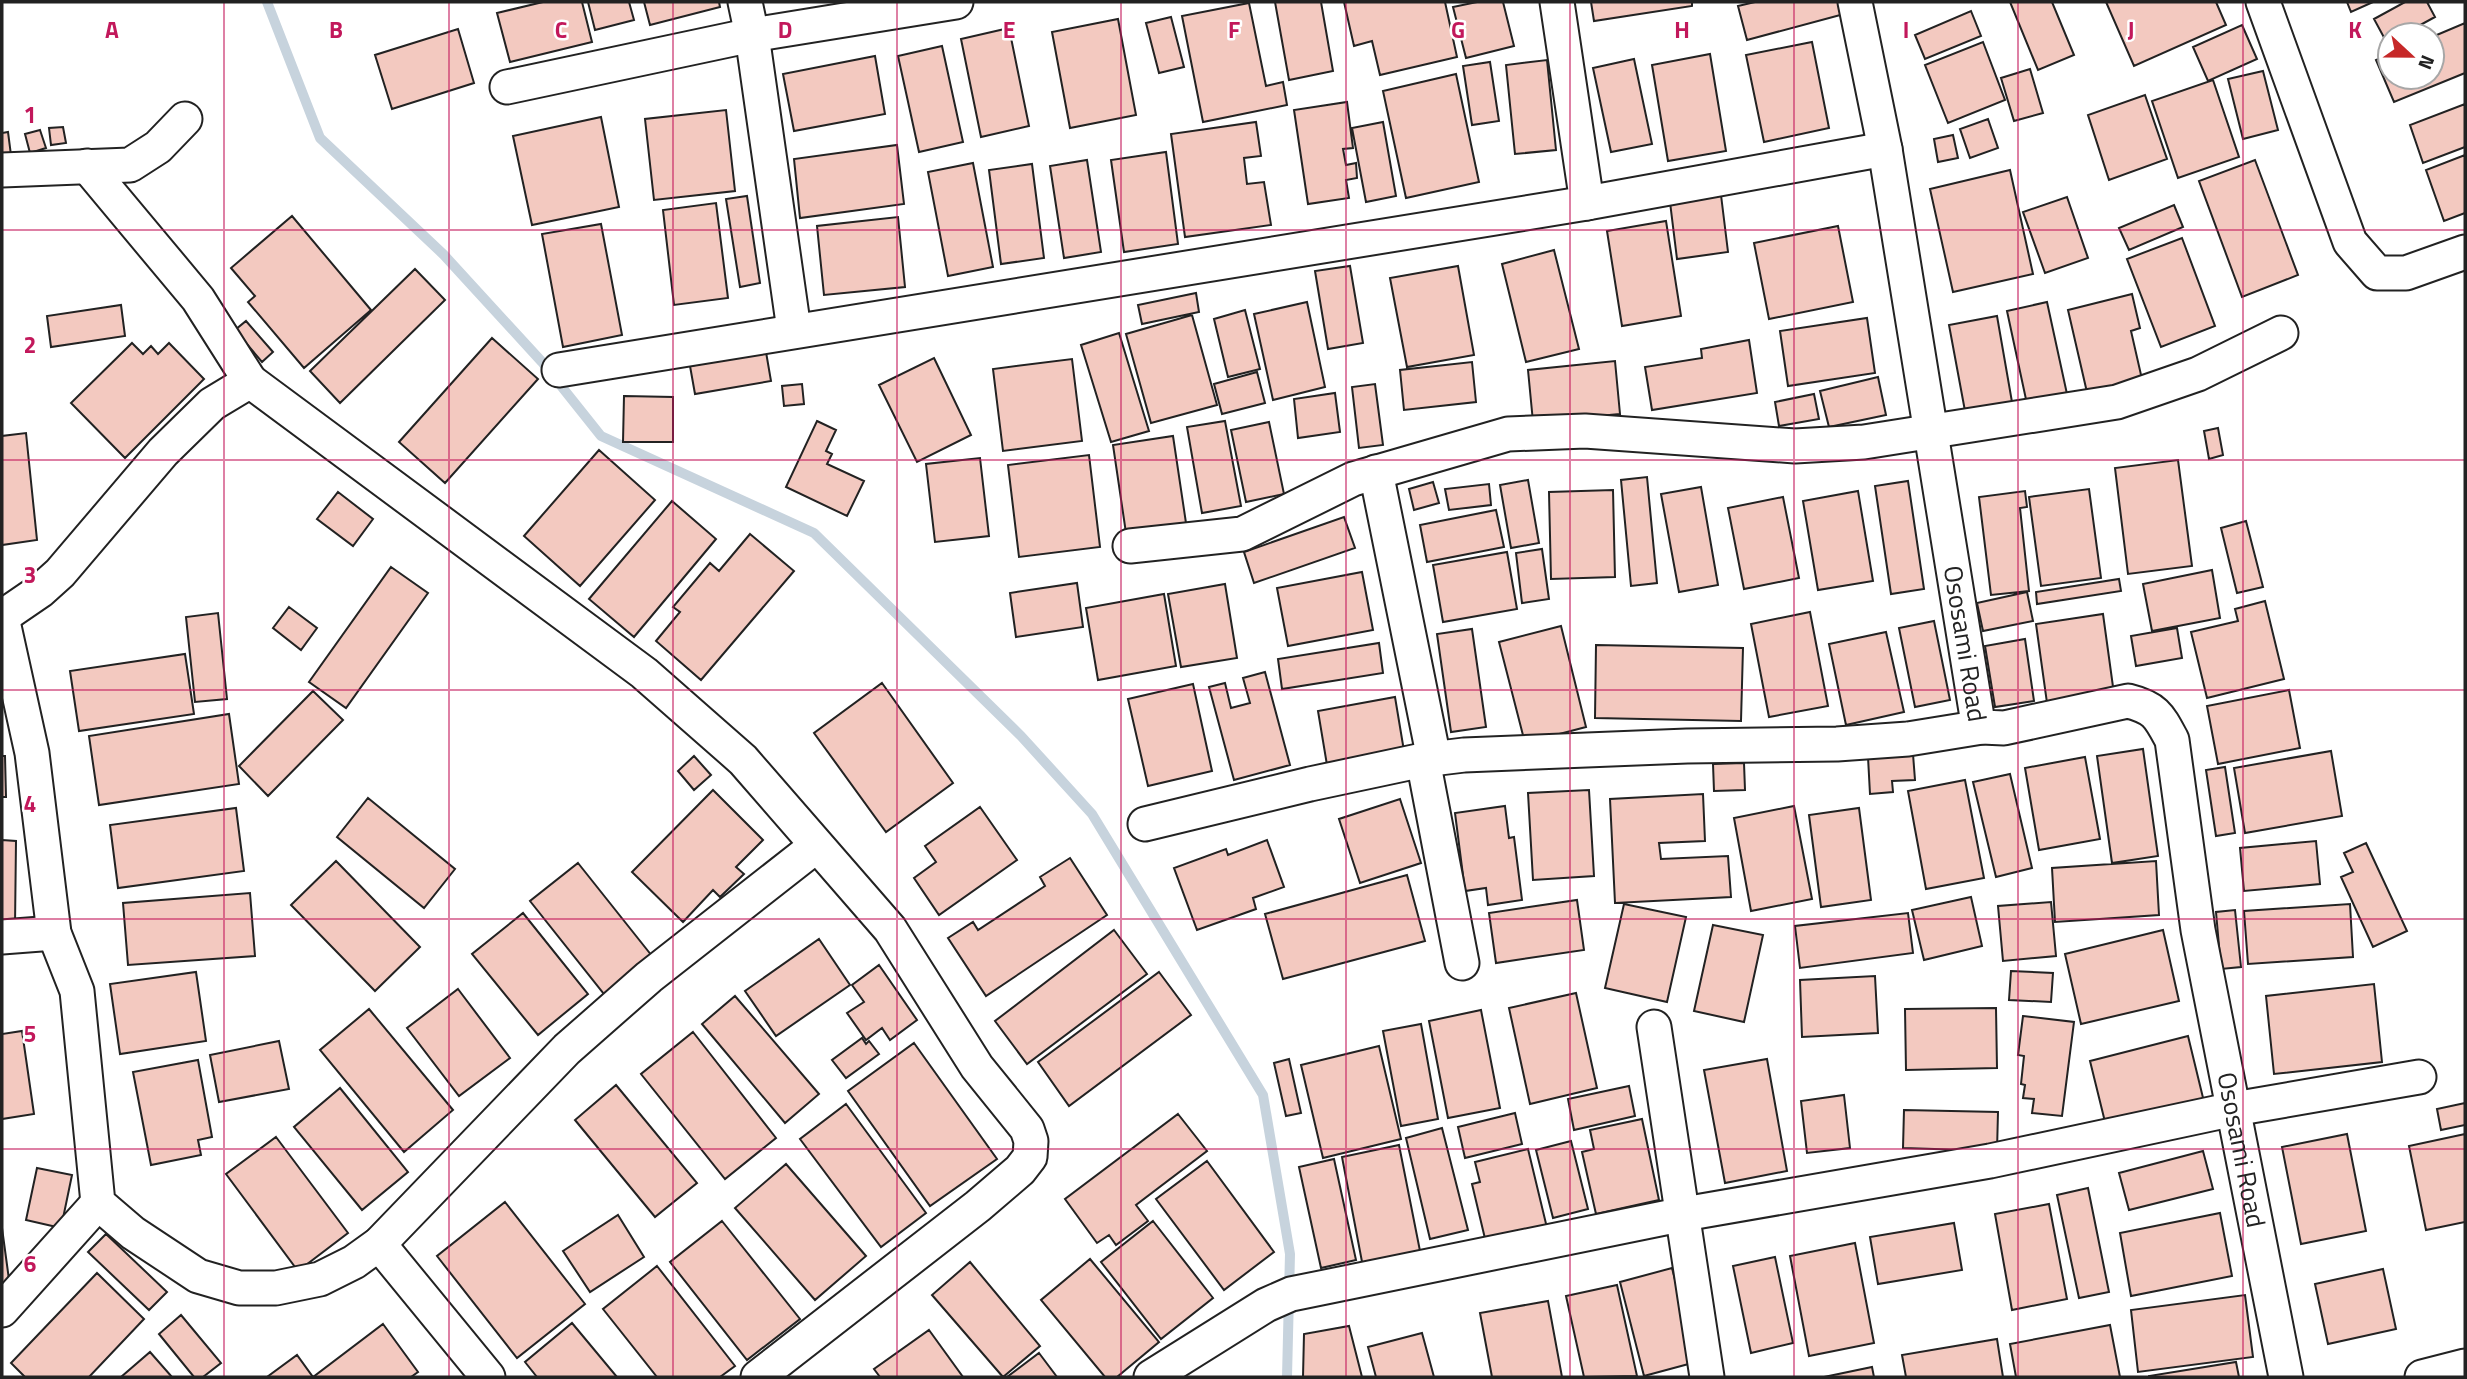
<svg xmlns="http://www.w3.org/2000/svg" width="2467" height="1379" font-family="'Titillium Web',sans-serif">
	<rect width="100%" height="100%" fill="#fff"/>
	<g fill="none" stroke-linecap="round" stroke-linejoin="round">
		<path stroke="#c7d3dd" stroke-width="10" d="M267,2L320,138L444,255L542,362L601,436L814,533L1021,736L1092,814L1263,1095L1290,1254L1287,1377"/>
	</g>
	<path fill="#f3c9c0" stroke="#222" stroke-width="2" d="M543,2H582L592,42L510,62L497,13Z
		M588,2H629L634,20L595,30Z
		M644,2H719L720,7L650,25Z
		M1275,2H1321L1333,71L1289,80Z
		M1344,2H1445L1457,57L1380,75L1372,41L1354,46Z
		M1477,2H1503L1514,46L1466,58L1453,7Z
		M1591,2H1692V6L1594,21Z
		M1755,2H1841L1844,14L1747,40L1738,6Z
		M2010,2H2052L2074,55L2038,70Z
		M2106,2H2216L2226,25L2134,66Z
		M2347,2H2373L2351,12Z
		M2405,2H2427L2435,17L2402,35H2390V42L2387,43L2374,19Z
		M1249,3L1266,86L1283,82L1287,105L1203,122L1182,16Z
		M1971,11L1981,36L1925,59L1915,35Z
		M1171,17L1184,67L1159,73L1146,23Z
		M1118,19L1136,115L1070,128L1052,32Z
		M2465,23V73L2394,102L2376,60L2390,54V77H2432V37Z
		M2242,25L2257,59L2208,81L2193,47Z
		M1009,28L1029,126L981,137L961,39Z
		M458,29L474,83L392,109L375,55Z
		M1812,42L1829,128L1764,142L1746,55Z
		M1983,42L2005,100L1948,123L1925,65Z
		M942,46L963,142L919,152L898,56Z
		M1710,54L1726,151L1668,161L1652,65Z
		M875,56L885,114L794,131L783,74Z
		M1634,59L1652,144L1611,152L1593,68Z
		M1547,60L1556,150L1515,154L1506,65Z
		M1490,62L1499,121L1472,125L1463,66Z
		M2030,69L2043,113L2014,121L2001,78Z
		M2263,71L2278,130L2243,139L2228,79Z
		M1456,74L1479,182L1406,198L1383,91Z
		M2213,80L2239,157L2178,178L2152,101Z
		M2145,95L2167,159L2109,180L2088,115Z
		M1347,102L1353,148L1343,149L1346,165L1356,163L1357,178L1346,180L1349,198L1308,204L1294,110Z
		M2465,104V147L2423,163L2410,125Z
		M726,110L735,191L654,200L645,119Z
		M601,117L619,207L532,225L513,136Z
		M1988,119L1998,148L1970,158L1960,129Z
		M1256,122L1261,156L1244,158L1247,184L1264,182L1271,225L1185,237L1171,134Z
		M1383,122L1396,196L1366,202L1352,128Z
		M63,127L66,143L51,145L49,128Z
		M40,130L46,148L30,153L25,134Z
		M8,132L11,155L2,156V133Z
		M1953,135L1958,158L1938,162L1934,139Z
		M897,145L904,204L800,218L794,159Z
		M1166,152L1178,244L1124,252L1111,160Z
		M2465,155V213L2444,221L2426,170Z
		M1087,160L1101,252L1064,258L1050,166Z
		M2255,160L2298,275L2242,297L2199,181Z
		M973,163L993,267L948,276L928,172Z
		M1032,164L1044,258L1001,264L989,170Z
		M2010,170L2033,274L1953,292L1930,189Z
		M1721,195L1728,252L1677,259L1670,202Z
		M747,196L760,283L740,287L726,199Z
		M2067,197L2088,258L2045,273L2023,212Z
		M716,203L728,298L674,305L663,210Z
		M2174,205L2183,227L2129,250L2119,228Z
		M292,216L371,310L304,368L248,302L255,296L231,268Z
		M898,217L905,287L824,295L817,226Z
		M1666,221L1681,316L1622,326L1607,231Z
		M601,224L622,335L563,347L542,234Z
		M1838,226L1853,302L1769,319L1754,243Z
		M2182,238L2215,326L2161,347L2127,259Z
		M1554,250L1579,349L1526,362L1502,264Z
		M1350,266L1363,343L1328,349L1315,271Z
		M1458,266L1474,355L1407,367L1390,278Z
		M415,269L445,300L340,403L310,371Z
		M1196,293L1199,312L1142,324L1138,305Z
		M2132,294L2140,328L2131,331L2144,388L2089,401L2068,310Z
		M1307,302L1325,387L1273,400L1254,314Z
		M2047,302L2067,394L2027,404L2007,311Z
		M121,305L125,336L51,347L47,316Z
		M1245,310L1260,369L1228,377L1214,319Z
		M1192,315L1217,405L1151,423L1126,334Z
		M1997,316L2012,402L1965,411L1949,325Z
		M1867,318L1875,373L1788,386L1780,331Z
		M246,321L273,352L262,362L235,330Z
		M1119,333L1149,431L1111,442L1081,345Z
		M492,338L538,379L445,483L399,442Z
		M1749,340L1757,393L1652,410L1645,367L1702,358L1701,349Z
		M132,343L143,354L151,346L158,354L169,343L204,379L125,458L71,403Z
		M766,352L771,381L695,394L690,366Z
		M934,358L971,435L917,462L879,385Z
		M1072,359L1082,441L1003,451L993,369Z
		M1615,361L1620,414L1533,422L1528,370Z
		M1472,362L1476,402L1404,410L1400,370Z
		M1257,372L1265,403L1222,414L1214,384Z
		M1878,377L1886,415L1829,427L1820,391Z
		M802,384L804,404L784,406L782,386Z
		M1375,384L1383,445L1359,448L1352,387Z
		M1335,393L1340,432L1298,438L1294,399Z
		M1814,394L1819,419L1779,426L1775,402Z
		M624,396L673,397V442H623Z
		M817,421L836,430L826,451L832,454L827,464L864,481L847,516L786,487Z
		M1225,421L1241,506L1202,513L1187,427Z
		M1269,422L1284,494L1246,502L1231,430Z
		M2218,428L2223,455L2209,459L2204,431Z
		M26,433L37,540L2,545V436Z
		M1173,436L1186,523L1126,533L1113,445Z
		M599,450L655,500L580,586L524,536Z
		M1089,455L1100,547L1019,557L1008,465Z
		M980,458L989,536L935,542L926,464Z
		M2178,460L2192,566L2128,574L2115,468Z
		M1647,477L1657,583L1631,586L1621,480Z
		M1528,480L1539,543L1511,548L1500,485Z
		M1908,481L1924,589L1891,594L1875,486Z
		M1433,482L1439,503L1414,510L1409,489Z
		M1489,484L1491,505L1449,510L1445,489Z
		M1701,487L1718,585L1679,592L1661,494Z
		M2089,489L2101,578L2041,586L2029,497Z
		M1613,490L1615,577L1551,579L1549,492Z
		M1858,491L1873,581L1818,590L1803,501Z
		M2025,491L2027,507L2020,508L2029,591L1991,595L1979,497Z
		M338,492L373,519L353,546L317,519Z
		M1783,497L1799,578L1744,589L1728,508Z
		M672,501L716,539L634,637L589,599Z
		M1496,510L1504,547L1427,562L1420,525Z
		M1344,517L1355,548L1254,583L1244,552Z
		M2246,521L2263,587L2237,593L2221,528Z
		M750,534L794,571L701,680L656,641L680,612L673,607L710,563L719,571Z
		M1542,549L1549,599L1522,603L1516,553Z
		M1507,552L1517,609L1443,622L1433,565Z
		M391,567L428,593L346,708L309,682Z
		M2212,570L2220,618L2152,631L2143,584Z
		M1362,572L1373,630L1288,646L1277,588Z
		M2119,579L2121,591L2037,604L2036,592Z
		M1077,583L1083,627L1016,637L1010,593Z
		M1225,584L1237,658L1181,667L1168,594Z
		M2027,592L2033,621L1983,631L1977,603Z
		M1164,594L1176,666L1098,680L1086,608Z
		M2265,601L2284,679L2207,698L2191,632L2238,621L2235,609Z
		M289,607L317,628L301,650L273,628Z
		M1810,612L1828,706L1769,717L1751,624Z
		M218,613L227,699L195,702L186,617Z
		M2103,614L2114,694L2047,703L2036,624Z
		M1934,621L1950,700L1915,707L1899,628Z
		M1561,626L1586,727L1525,743L1499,642Z
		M2177,628L2182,658L2136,666L2131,636Z
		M1472,629L1486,727L1451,732L1437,634Z
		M1886,632L1904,712L1846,725L1829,644Z
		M2025,639L2034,701L1995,707L1985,646Z
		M1379,643L1383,673L1282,689L1278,659Z
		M1596,645L1743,648L1741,721L1595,718Z
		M185,654L194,714L79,731L70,671Z
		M1265,672L1290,765L1234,780L1209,687L1225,683L1231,708L1250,703L1243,678Z
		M882,683L953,783L886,832L814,733Z
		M1193,684L1212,771L1148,786L1128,699Z
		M2289,690L2300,748L2218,764L2207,706Z
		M313,691L343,720L268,796L239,766Z
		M1395,697L1404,751L1327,765L1318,711Z
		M229,714L239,784L99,805L89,736Z
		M2143,749L2158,856L2112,863L2097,756Z
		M2331,751L2342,816L2245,833L2234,768Z
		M1913,754L1915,780L1892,781L1893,792L1870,794L1868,757Z
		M2,756H5L6,797H2Z
		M694,756L711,775L694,790L678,771Z
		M2085,757L2100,839L2039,850L2025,768Z
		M1744,763L1745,790L1714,791L1713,764Z
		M2225,767L2235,833L2216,836L2206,770Z
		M2010,774L2032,868L1996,877L1973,782Z
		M1965,780L1984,878L1926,889L1908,791Z
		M713,790L763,840L736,867L744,874L720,897L713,890L683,922L632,872Z
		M1589,790L1594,876L1533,880L1528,793Z
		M1703,794L1705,841L1659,843L1661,859L1728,856L1731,897L1615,903L1610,799Z
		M368,798L455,869L424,908L337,837Z
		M1400,799L1421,863L1360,883L1339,819Z
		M1505,806L1509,838L1514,837L1522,900L1488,905L1486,888L1465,891L1455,813Z
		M1794,806L1812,899L1751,911L1734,818Z
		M980,807L1017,860L939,915L914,878L936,862L925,846Z
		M236,808L244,871L118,888L110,825Z
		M1859,808L1871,900L1821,907L1809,815Z
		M2,840L16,841L15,926H2Z
		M1267,840L1284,887L1253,898L1256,909L1197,930L1174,868L1226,849L1228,855Z
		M2316,841L2320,884L2244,891L2240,848Z
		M2366,843L2407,931L2373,947L2341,877L2353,872L2344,853Z
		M1070,858L1107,915L986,996L948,938L973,922L978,930L1045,886L1040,877Z
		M336,861L420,947L375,991L291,905Z
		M2156,861L2159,915L2055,922L2052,868Z
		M578,863L652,956L604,994L530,901Z
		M1407,875L1425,941L1283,979L1265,914Z
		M250,893L255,956L128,965L123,903Z
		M1971,897L1982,946L1924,960L1912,910Z
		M1577,900L1584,950L1496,963L1489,913Z
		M2051,902L2056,956L2003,961L1998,906Z
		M1624,904L1686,917L1667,1002L1605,988Z
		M2350,904L2353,957L2248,964L2244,911Z
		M2235,910L2241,967L2221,969L2216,912Z
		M523,913L588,994L538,1035L472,954Z
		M1908,913L1913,953L1800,968L1795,926Z
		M1713,925L1763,935L1744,1022L1694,1011Z
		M1114,930L1147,974L1027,1064L995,1021Z
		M2163,930L2179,1001L2081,1024L2065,954Z
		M819,939L850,985L776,1036L745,991Z
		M879,965L917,1020L890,1040L882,1028L866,1040L847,1013L864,1002L852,985Z
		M2011,971L2053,973L2051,1002L2009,1000Z
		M196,972L206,1041L120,1054L110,984Z
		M1159,972L1191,1015L1069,1106L1038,1062Z
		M1875,976L1878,1033L1802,1037L1800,980Z
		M2374,984L2382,1062L2274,1074L2266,996Z
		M458,989L510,1058L459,1096L407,1028Z
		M1576,993L1597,1088L1530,1104L1509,1008Z
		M735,996L819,1094L785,1123L702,1024Z
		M1996,1008L1997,1068L1906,1070L1905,1009Z
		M369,1009L453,1110L404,1152L320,1050Z
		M1481,1010L1500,1108L1448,1118L1429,1021Z
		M2023,1016L2074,1022L2062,1116L2032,1113L2034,1099L2023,1098L2025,1085L2021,1084L2024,1056L2018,1055Z
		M1421,1024L1438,1119L1401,1126L1383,1031Z
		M22,1031L34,1114L2,1119V1034Z
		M693,1032L776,1138L725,1179L641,1074Z
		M2188,1036L2205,1106L2107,1130L2090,1061Z
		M862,1038L866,1044L869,1041L879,1054L846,1078L832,1060Z
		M279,1041L289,1089L219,1102L210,1055Z
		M914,1043L997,1159L930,1206L848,1091Z
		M1379,1046L1401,1139L1323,1158L1301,1065Z
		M1289,1059L1301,1113L1286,1116L1274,1063Z
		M1767,1059L1787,1171L1725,1183L1704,1070Z
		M198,1060L212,1137L198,1140L201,1155L151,1165L133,1072Z
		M616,1085L697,1183L655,1217L575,1120Z
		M1629,1086L1635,1116L1574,1130L1568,1099Z
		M340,1088L408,1172L362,1210L294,1127Z
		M1844,1095L1850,1148L1807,1153L1801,1101Z
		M2465,1103V1125L2441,1130L2437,1109Z
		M846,1104L926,1213L881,1247L800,1139Z
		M1904,1110L1998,1112L1997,1151L1903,1148Z
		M1515,1113L1522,1144L1465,1158L1458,1127Z
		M1178,1114L1207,1151L1136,1205L1148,1221L1116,1245L1109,1235L1097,1243L1065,1199Z
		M1642,1119L1659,1200L1596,1214L1582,1152L1594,1149L1590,1130Z
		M1442,1128L1468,1230L1430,1239L1406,1138Z
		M2347,1134L2366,1231L2301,1244L2282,1147Z
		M2465,1134V1222L2426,1230L2409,1146Z
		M276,1137L348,1233L298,1271L226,1174Z
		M1571,1141L1588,1209L1553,1218L1536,1150Z
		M1399,1145L1421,1256L1363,1267L1342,1157Z
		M1528,1149L1548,1232L1487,1247L1472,1184L1480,1182L1475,1162Z
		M2203,1151L2213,1189L2129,1210L2119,1173Z
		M1334,1159L1356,1260L1321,1268L1299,1167Z
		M1207,1161L1274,1252L1224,1290L1156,1199Z
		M786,1164L866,1256L815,1300L735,1208Z
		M37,1168L72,1175L61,1228L26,1220Z
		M2088,1188L2109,1292L2079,1298L2057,1195Z
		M505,1202L585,1304L517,1358L437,1256Z
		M2049,1204L2067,1299L2012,1310L1995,1214Z
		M2220,1213L2232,1276L2131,1296L2120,1233Z
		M618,1215L644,1257L590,1292L563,1251Z
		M722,1221L800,1319L747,1360L670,1262Z
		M1153,1221L1213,1298L1161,1339L1101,1262Z
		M1954,1223L1962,1270L1878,1284L1870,1237Z
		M2,1228L10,1287L2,1289Z
		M106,1234L167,1292L149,1310L88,1252Z
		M1855,1243L1874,1343L1809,1356L1790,1256Z
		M1775,1257L1793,1343L1751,1353L1733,1266Z
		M1090,1259L1159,1342L1117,1377H1105L1041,1300Z
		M970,1262L1040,1346L1003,1377L932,1295Z
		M657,1266L735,1366L720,1377H657L603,1309Z
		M1672,1268L1696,1362L1644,1376L1620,1282Z
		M2383,1269L2396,1329L2328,1344L2315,1284Z
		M97,1273L144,1319L89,1377H25L11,1363Z
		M1617,1285L1637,1376L1584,1377L1566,1296Z
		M2245,1295L2253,1357L2138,1372L2131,1310Z
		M1548,1301L1562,1377H1492L1480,1313Z
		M181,1315L221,1363L203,1377H194L159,1334Z
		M572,1323L617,1377H537L525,1362Z
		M383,1324L418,1372L411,1377H267L297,1355L313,1377Z
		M2110,1325L2120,1377H2016L2010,1344Z
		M1349,1326L1362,1377H1303L1304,1334Z
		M929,1330L963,1377H880L874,1369Z
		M1422,1333L1434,1377H1376L1368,1347Z
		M1997,1339L2003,1377H1906L1902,1355Z
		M150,1352L172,1377H121Z
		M1039,1353L1057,1377H1007Z
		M2236,1362L2239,1377H2149V1376Z
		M1872,1367L1874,1377H1824Z"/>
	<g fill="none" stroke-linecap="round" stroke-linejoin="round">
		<g stroke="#222" stroke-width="37">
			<g id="minor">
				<path d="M745,2L752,35L794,330"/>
				<path d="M1557,2L1587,203"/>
				<path id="s1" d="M1855,2L1885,149L1977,717L1982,727L2004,728L2128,701C2156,708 2159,716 2172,740L2198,930L2286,1377"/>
				<path d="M2263,2L2350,242L2377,273H2406L2465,252"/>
				<path d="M507,87L752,35L956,2"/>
				<path d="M87,166L198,299L250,381"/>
				<path d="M2,170L130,165L158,147L185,119"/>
				<path d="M559,370L1587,203L1885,149"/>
				<path d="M1376,472L1434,759"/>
				<path d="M1130,546L1242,534L1353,479L1508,434L1585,431L1795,446L1864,442L2117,402L2198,374L2281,333"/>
				<path d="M2,617L40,591L60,573L163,452L212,404L250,381L644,673L743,760L890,929L977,1067L1027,1129L1031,1141L1030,1157L1020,1170L978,1206L758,1377"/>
				<path d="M2,617L32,753L54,933L77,991L98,1203L133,1233L198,1276L239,1288H276L320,1279L354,1262L379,1244L567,1049L649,977L816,846"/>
				<path d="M1423,760L1462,963"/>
				<path d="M1145,824L1310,784L1423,760L1464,755L1687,746L1837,744L1908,739L1982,727"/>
				<path d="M2,937L54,933"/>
				<path d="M1654,1027L1707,1377"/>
				<path d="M379,1244L488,1377"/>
				<path d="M2,1310L98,1203"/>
				<path d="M1151,1377L1266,1305L1291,1294L1684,1214L1990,1161L2234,1109L2419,1077"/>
				<path d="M2422,1377L2465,1366"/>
			</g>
		</g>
		<use href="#minor" stroke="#fff" stroke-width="33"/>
	</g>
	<path fill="none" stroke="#c2185b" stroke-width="2" stroke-opacity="0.55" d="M224,2V1377M449,2V1377M673,2V1377M897,2V1377M1121,2V1377M1346,2V1377M1570,2V1377M1794,2V1377M2018,2V1377M2243,2V1377M2,230H2465M2,460H2465M2,690H2465M2,919H2465M2,1149H2465"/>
	<g text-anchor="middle" stroke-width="5" stroke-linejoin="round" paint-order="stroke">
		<g font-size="26" fill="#222" stroke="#fff">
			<text dy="9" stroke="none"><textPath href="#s1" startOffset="651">Ososami Road</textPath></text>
			<text dy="9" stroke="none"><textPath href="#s1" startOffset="1363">Ososami Road</textPath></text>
		</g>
	</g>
	<g font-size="23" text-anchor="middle" font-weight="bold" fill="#c2185b" stroke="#fff" stroke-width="5" stroke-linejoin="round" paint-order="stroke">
		<text x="112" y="38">A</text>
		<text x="336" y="38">B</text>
		<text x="561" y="38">C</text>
		<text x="785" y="38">D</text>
		<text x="1009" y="38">E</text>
		<text x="1234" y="38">F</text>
		<text x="1458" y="38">G</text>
		<text x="1682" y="38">H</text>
		<text x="1906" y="38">I</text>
		<text x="2131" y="38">J</text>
		<text x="2355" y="38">K</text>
		<text x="30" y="123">1</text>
		<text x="30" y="353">2</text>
		<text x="30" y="583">3</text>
		<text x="30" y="812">4</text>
		<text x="30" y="1042">5</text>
		<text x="30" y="1272">6</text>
	</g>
	<rect width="2467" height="1379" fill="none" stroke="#222222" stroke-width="7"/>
	<g transform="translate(2411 56) rotate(112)"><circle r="33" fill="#ffffff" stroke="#a7a7a7" stroke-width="2"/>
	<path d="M0-5L12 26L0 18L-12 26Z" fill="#c62828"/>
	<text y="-10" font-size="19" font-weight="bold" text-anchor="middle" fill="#222222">N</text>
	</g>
</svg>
